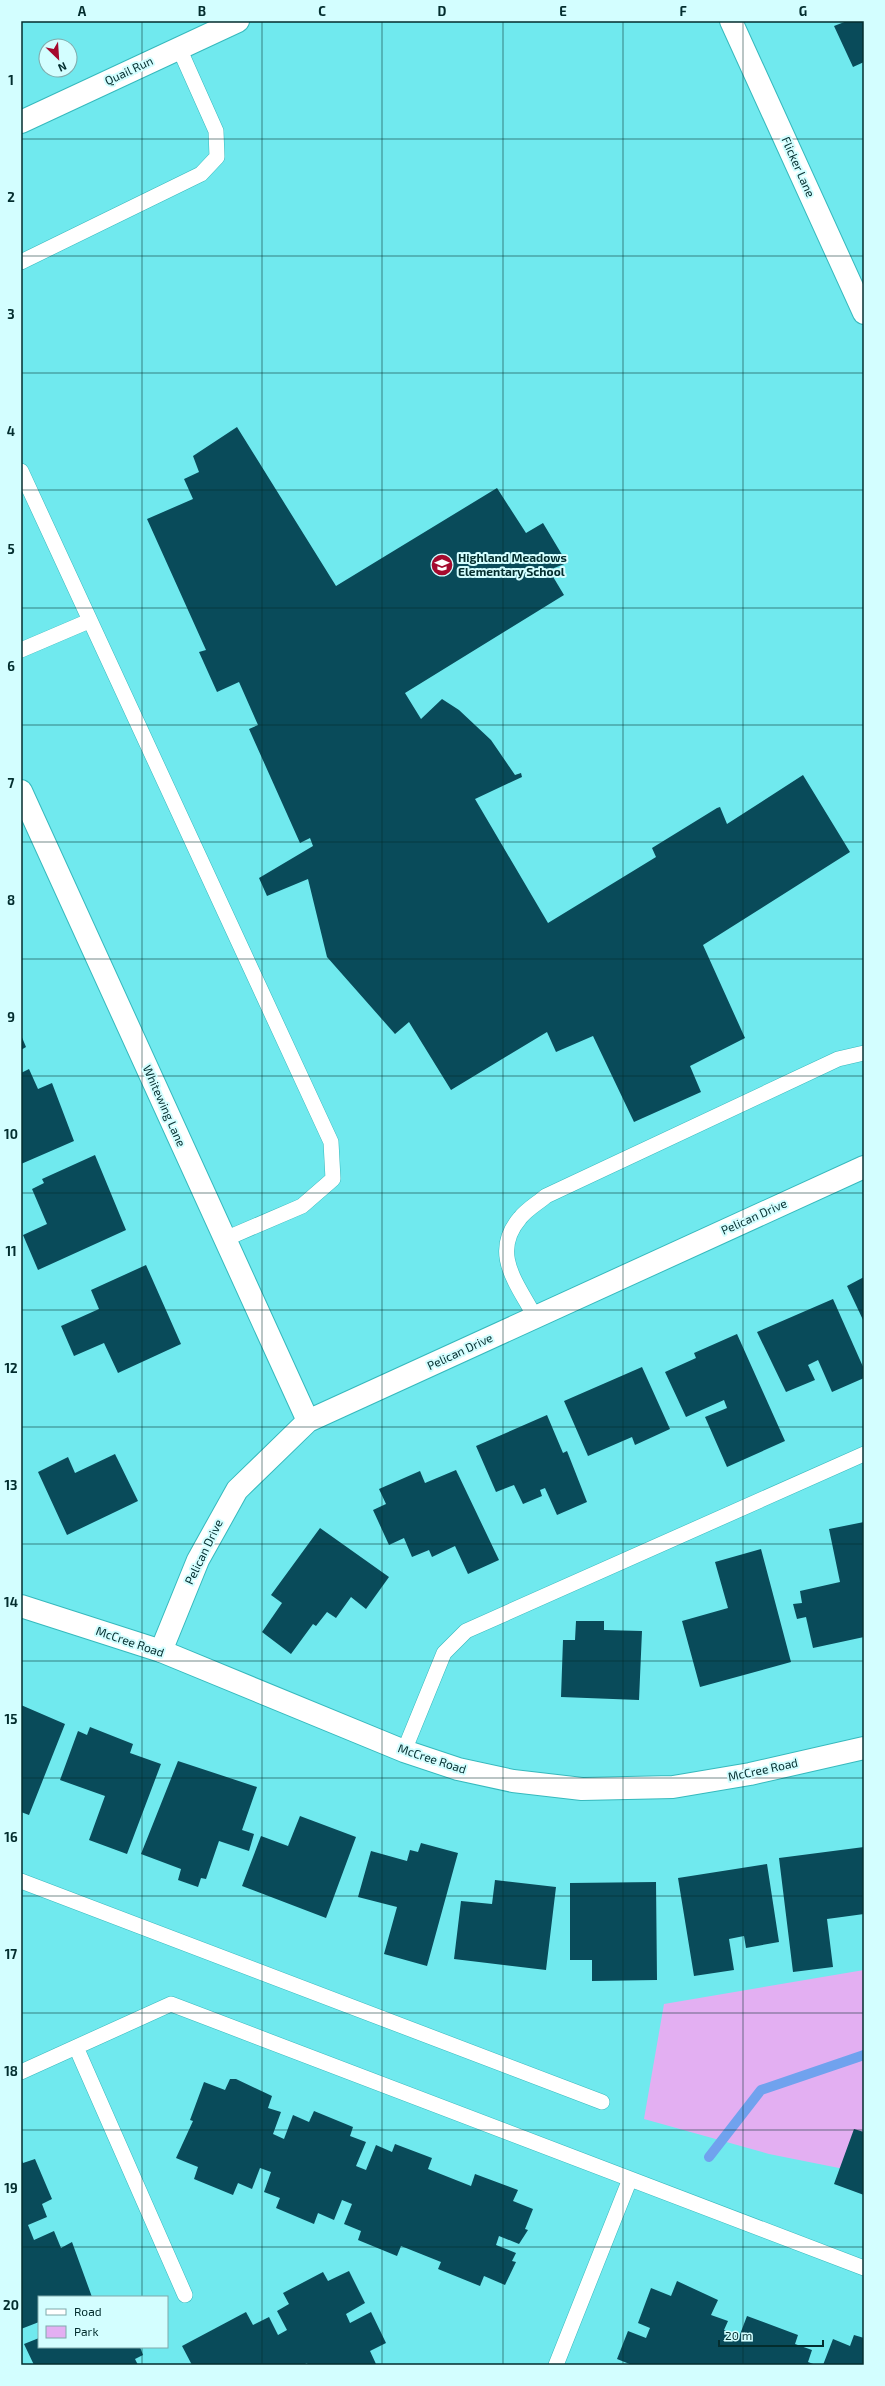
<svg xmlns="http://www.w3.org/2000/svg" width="885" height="2386" font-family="'Exo 2',sans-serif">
	<rect width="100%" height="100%" fill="#70e9ee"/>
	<path fill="#e3aff2" d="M864,1970V2173L769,2154L644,2119L664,2004Z"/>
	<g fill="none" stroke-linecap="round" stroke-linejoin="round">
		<path stroke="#70a2ee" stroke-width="10" d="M709,2157L761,2090L864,2055"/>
	</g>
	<path fill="#094b5a" d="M847,21H864V62L853,67L834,26Z
		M237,427L336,586L497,488L526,533L543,523L567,563L549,570L564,595L405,693L421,719L442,699L459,710L491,740L515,775L521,773L522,777L475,799L548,923L656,857L652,848L717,808L720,807L727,824L803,775L850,852L703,945L745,1038L690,1066L701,1092L634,1122L593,1036L556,1052L547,1032L451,1090L409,1022L395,1034L327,957L308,879L267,896L259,878L313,846L310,838L300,843L249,729L258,725L239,682L217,692L199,652L206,650L147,519L193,499L184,479L199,472L193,456Z
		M21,1035L26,1047L21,1050Z
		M29,1069L38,1089L52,1083L74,1141L21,1164V1073Z
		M95,1155L126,1230L38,1270L23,1235L47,1224L32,1189L44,1183L42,1179Z
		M146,1265L181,1344L118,1373L104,1343L74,1356L61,1326L99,1309L91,1290Z
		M864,1277V1322L847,1286Z
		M833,1299L864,1369V1378L832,1392L818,1360L808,1365L815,1380L786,1392L757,1332Z
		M737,1334L785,1441L727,1467L705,1417L727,1408L724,1400L686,1417L665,1372L696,1358L694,1353Z
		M642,1367L670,1429L635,1445L632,1437L588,1456L564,1401Z
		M547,1415L563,1453L567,1451L587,1502L557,1515L545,1488L540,1490L542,1496L523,1504L514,1485L496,1492L476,1446Z
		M115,1454L138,1501L67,1535L38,1472L68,1457L75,1473Z
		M456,1470L499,1560L468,1574L455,1546L432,1557L429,1550L412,1557L404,1538L389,1545L373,1510L386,1504L379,1489L420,1471L425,1483Z
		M864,1522V1637L813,1648L806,1617L797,1619L793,1604L802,1603L800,1591L840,1582L829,1529Z
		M320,1528L389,1577L366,1609L351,1597L336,1618L327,1612L316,1626L313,1624L291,1654L262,1632L282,1603L271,1595Z
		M761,1549L791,1662L700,1687L682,1621L728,1608L715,1562Z
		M576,1621H604V1630L642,1631L639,1700L561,1697L563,1640H575Z
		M21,1705L65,1724L29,1815L21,1812Z
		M90,1727L133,1744L130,1753L161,1764L127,1854L89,1840L105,1796L60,1780L78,1731L87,1735Z
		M178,1761L257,1787L242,1830L254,1834L249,1851L219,1841L206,1879L201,1878L198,1887L178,1880L181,1869L141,1854Z
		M300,1816L356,1837L326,1918L242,1886L261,1836L288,1846Z
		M421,1843L458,1853L427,1966L384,1954L397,1907L358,1897L371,1851L407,1861L410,1850L418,1852Z
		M864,1847V1914L827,1919L833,1967L793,1972L779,1858Z
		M767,1864L779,1942L746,1948L744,1936L729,1939L734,1970L694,1976L678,1878Z
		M495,1880L556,1887L546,1970L454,1959L461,1901L492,1904Z
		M656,1882L657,1980L592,1981V1960H570V1883Z
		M230,2079H236L272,2096L268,2108L281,2112L273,2134L284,2139L293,2115L309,2122L314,2111L353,2127L350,2136L366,2142L356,2166L366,2170L376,2145L392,2152L395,2144L432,2158L428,2169L471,2186L475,2174L518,2190L513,2201L533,2209L525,2229L528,2230L519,2244L499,2236L496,2245L516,2253L512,2261L516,2262L505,2285L484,2276L480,2286L438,2269L441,2262L401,2246L397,2256L358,2240L361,2231L344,2224L352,2204L342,2200L334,2220L318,2213L314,2224L276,2208L280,2198L264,2192L271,2172L260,2168L252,2189L238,2183L233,2195L194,2179L198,2167L176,2158L193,2121L190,2120L204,2082L225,2090Z
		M854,2129L864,2132V2195L834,2184Z
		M21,2158L23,2163L35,2159L52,2199L42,2204L47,2217L28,2225L34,2240L54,2231L61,2248L72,2242L92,2297H39V2322L21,2329Z
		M349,2271L365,2303L346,2314L350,2323L371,2312L386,2343L370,2351L376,2364L374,2365H308L307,2363L303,2365H192L182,2346L246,2312L253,2325L269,2317L278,2335L287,2330L277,2311L289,2304L283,2293L323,2272L328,2281Z
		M677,2281L718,2300L711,2315L728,2321L724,2330L739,2337L747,2316L798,2335L795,2344L812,2350L808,2362L816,2365H632L617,2359L628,2331L646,2338L650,2328L638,2323L651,2288L671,2296Z
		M854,2335L864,2338V2365H823L833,2339L850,2346Z
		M39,2338V2347H140L143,2355L135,2359L138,2365H34L24,2344Z"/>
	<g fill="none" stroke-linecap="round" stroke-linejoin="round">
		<g stroke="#36b9bd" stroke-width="16">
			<path id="service" d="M21,262L201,174L217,157L216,131L179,48
				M21,471L331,1142L333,1179L302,1206L225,1239
				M21,650L89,621
				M535,1317C517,1283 490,1253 520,1218C527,1209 538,1203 546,1196L838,1059L864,1053
				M404,1751L444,1653L466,1631L864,1454
				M21,1881L602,2102
				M76,2047L185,2295
				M21,2072L171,2004L864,2268
				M556,2365L630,2179"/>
		</g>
		<g stroke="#36b9bd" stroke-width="24">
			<path id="minor" d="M731,21L864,313
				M21,122L238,21
				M21,791L308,1421
				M161,1651L198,1560L237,1490L308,1421L864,1167"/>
		</g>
		<g stroke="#36b9bd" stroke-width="24">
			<path id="tertiary" d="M21,1606L161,1651L404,1751L458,1769L513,1781L582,1789L673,1787L750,1774L864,1748"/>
		</g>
		<use href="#service" stroke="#fff" stroke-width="15"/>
		<use href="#minor" stroke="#fff" stroke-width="22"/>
		<use href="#tertiary" stroke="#fff" stroke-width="22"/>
	</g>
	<path fill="none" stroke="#032d2e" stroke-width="1" stroke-opacity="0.55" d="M142,21V2297M262,21V2365M382,21V2365M503,21V2365M623,21V2365M743,21V2365M21,139H864M21,256H864M21,373H864M21,490H864M21,608H864M21,725H864M21,842H864M21,959H864M21,1076H864M21,1193H864M21,1310H864M21,1427H864M21,1544H864M21,1661H864M21,1778H864M21,1896H864M21,2013H864M21,2130H864M21,2247H864M142,2347V2365"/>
	<defs>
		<g id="school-disc" transform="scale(1.15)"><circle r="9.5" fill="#a50a2e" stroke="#d3feff"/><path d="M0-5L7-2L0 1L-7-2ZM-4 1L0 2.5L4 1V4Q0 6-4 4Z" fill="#fff"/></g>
	</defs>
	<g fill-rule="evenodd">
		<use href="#school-disc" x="442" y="565"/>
	</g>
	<g text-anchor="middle" stroke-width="4" stroke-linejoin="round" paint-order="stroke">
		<g font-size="12" fill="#032d2e" stroke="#d3feff">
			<text transform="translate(129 71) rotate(-25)" y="4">Quail Run</text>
			<text transform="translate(798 167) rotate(66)" y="4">Flicker Lane</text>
			<text transform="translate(164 1106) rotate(66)" y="4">Whitewing Lane</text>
			<text transform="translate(754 1217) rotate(-24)" y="4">Pelican Drive</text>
			<text transform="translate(460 1352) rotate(-25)" y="4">Pelican Drive</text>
			<text transform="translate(204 1552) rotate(-64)" y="4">Pelican Drive</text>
			<text transform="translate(130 1642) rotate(19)" y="4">McCree Road</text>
			<text transform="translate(432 1759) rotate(18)" y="4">McCree Road</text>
			<text transform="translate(763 1770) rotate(-12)" y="4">McCree Road</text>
		</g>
		<g font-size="12" font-weight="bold" fill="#032d2e" stroke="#d3feff" text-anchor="start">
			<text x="458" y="562">Highland Meadows<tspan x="458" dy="14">Elementary School</tspan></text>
		</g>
	</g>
	<rect width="885" height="2386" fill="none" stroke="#d3feff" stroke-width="44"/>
	<rect x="38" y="2296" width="130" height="52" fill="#d3feff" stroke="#80aaab"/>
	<rect x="46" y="2309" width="20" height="6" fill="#ffffff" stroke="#80aaab"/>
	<text x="74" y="2316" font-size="12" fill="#032d2e">Road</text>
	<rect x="46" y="2326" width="20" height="12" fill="#e3aff2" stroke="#80aaab"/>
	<text x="74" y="2336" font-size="12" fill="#032d2e">Park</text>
	<g transform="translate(58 58) rotate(155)"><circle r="19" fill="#d3feff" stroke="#80aaab"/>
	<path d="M0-3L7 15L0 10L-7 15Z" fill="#a50a2e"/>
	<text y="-6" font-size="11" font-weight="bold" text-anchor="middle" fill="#032d2e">N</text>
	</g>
	<path d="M719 2340v6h104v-6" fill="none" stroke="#032d2e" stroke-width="2"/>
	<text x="725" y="2340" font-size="12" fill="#032d2e" stroke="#d3feff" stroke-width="3" paint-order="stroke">20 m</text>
	<rect x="22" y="22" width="841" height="2342" fill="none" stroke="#032d2e" stroke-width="1.5"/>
	<g font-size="13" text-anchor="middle" font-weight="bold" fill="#032d2e">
		<text x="82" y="16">A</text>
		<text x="202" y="16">B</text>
		<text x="322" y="16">C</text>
		<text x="442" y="16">D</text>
		<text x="563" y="16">E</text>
		<text x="683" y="16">F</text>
		<text x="803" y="16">G</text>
		<text x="11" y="85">1</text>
		<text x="11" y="202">2</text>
		<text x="11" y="319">3</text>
		<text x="11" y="436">4</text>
		<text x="11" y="554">5</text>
		<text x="11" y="671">6</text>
		<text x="11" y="788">7</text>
		<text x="11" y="905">8</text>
		<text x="11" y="1022">9</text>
		<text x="11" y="1139">10</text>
		<text x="11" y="1256">11</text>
		<text x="11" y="1373">12</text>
		<text x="11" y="1490">13</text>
		<text x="11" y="1607">14</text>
		<text x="11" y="1724">15</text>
		<text x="11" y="1842">16</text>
		<text x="11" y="1959">17</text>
		<text x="11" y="2076">18</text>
		<text x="11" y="2193">19</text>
		<text x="11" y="2310">20</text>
	</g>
</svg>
